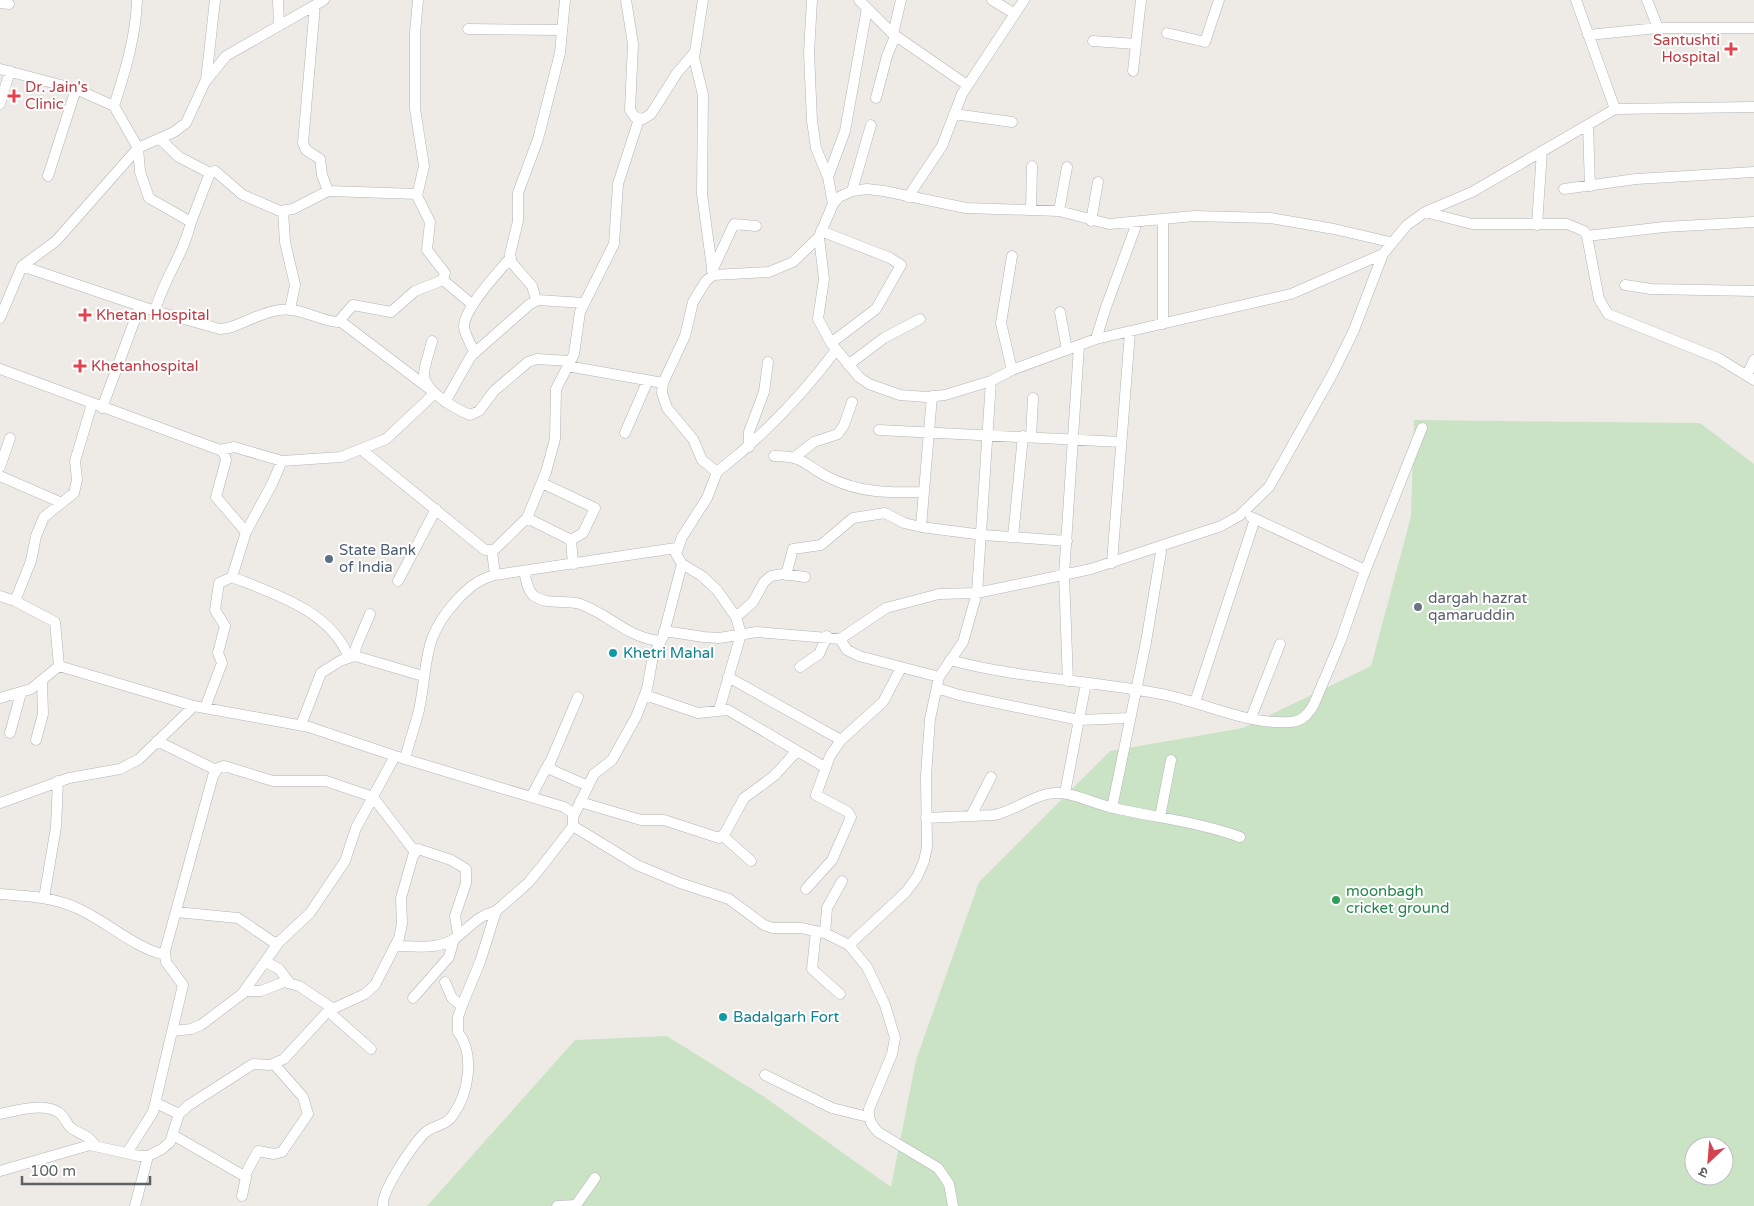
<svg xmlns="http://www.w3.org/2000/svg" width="1754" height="1206" font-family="'Varela Round','Noto Sans Devanagari',sans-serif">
	<rect width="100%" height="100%" fill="#eeebe6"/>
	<path fill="#cae3c5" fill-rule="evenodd" d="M1414,420L1700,423L1754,464V1206H427L575,1040L667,1036L763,1096L891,1187L916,1060L979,882L1110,751L1243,728L1371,666L1411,516ZM1694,1146H1724V1176H1694Z"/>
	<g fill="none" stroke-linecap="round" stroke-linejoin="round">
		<g stroke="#b1b4b6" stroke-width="11">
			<path id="minor" d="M278,0L279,26
				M626,0L633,44L630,110L635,117L643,119L651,114L677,73L695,52
				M703,0L694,58L703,95L702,194L713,275
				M812,0L809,53L812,121L816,148L828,177L833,204
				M859,0L893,34L967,85
				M992,0L1015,14
				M1576,0L1615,109
				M1647,0L1658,28
				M0,3L9,4
				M315,5L303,143L306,150L320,159L322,175L328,191
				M468,29L562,30
				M1167,33L1205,42L1219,0
				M893,34L901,0
				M1588,35L1658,28H1754
				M1093,41L1136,44
				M0,69L76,89L114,106L138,148L140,172L149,198L191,222C184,254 164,278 155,311
				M1133,71L1141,0
				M206,81L215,0
				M876,98L887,56L895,36
				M0,104L10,71
				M114,106C125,72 136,36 137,0
				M954,114L1012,122
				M1588,125L1590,186
				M160,139L179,157L210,173L191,222
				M210,173L215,171L243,195L280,211L293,209L328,191L417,194
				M48,176L76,89
				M828,177L845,131L867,8
				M1564,189L1636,179L1754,172
				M852,191L871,125
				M908,197L942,146L962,94L1024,0
				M1031,210L1032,166
				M283,211L285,242L295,285L290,309
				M1059,211L1067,167
				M1425,212L1472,224H1567L1584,231L1587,236L1599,299L1608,314L1718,358L1754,380
				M1091,221L1098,182
				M1537,225L1542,151
				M821,231L890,258L901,265L876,309L831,343
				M1587,236L1664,227L1754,222
				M819,237L824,279L818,319L831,343L859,377L869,384L900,395L926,397L945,395L991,381L1012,370L1096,339L1291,294L1383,254
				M1012,256L1001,323L1012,370
				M22,266L155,311L220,329L228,328C248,322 270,307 292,310C308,312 322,321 338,322L353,305L391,312L415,291L443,280L445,273L427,250L430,222L417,196L424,166L415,109V33L418,0
				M712,271L734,224L756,226
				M443,280L473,305
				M1625,285L1651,289L1754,291
				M536,300L532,286L512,263L510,254L518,221V193L538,139L560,53L565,0
				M1060,312L1067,350
				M0,318L22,266L56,241L138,148L174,132L186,123L205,82L226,56L324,0
				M1163,324V220
				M1096,339L1106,307L1137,223
				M432,341C430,351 424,365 424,375C425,392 456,409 470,415L479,411L494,391L528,362L537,359L570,361
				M475,353C471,345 465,335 464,327C464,308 498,273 510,258
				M848,365L884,338L920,319
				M567,366L663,383
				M0,369L220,450L224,453L226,460L216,497L246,532
				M1747,375L1754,360
				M445,402L471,356L530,304L538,300L584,303
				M102,408L140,306
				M879,430L1121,442
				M625,433L648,380
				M1031,437L1033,398
				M749,447V432L764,392L768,362
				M220,450L234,447L282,461L341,457L386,439L435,393L340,321
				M362,450L485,550H494L527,518L546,472L555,439L556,389L574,354L580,312L614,244L618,184L639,119
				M774,456C807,456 804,466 830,478C860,493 890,493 923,492
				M795,457L814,442L838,434L844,425L852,402
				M0,467L10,438
				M717,472C763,436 801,397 836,350
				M0,476L62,503
				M1251,517L1365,570
				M527,518L571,540L583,533L595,508L542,483
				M921,527L932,396
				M1013,537L1023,436
				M571,540L573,564
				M492,551L495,575
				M1112,563L1130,332
				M524,571C526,579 527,590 534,596C549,606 565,599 580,604C609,614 629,639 661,641
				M786,575L793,549L821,545L853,518L885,513L904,523L921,527L983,535L1067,541
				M232,577C275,594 331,611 349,658
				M398,581L436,509
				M0,596L15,601L55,622L59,666L194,706L309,727L395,756L564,807L573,813V826L546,861L528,883L496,911L480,962L463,1003L458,1017V1032C475,1054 469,1093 453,1115C447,1125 436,1125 427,1131C415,1141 381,1191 383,1206
				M15,601L31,561L36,536L44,517L74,493L77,480L75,461L92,404
				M370,614L356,647L355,656L423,676
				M736,617L753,602L764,582L771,576L783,574L805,577
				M664,631L704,637L719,638L757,632L840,639L886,608L939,594L977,593L1091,569L1221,526L1239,516L1269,487L1333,373L1354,330L1383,254L1407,225L1425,212L1472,192L1615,109L1754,107
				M840,639L847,650L859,656L939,677
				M950,660C1020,679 1090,680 1161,694C1204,702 1246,725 1291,722C1303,721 1309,713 1314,704L1341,640L1362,579L1422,428
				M800,667L819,654L827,636
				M728,677L841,740
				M1068,681L1064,575L1079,346
				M937,688L959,695L1079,720L1130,718
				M645,695L698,713L728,710L826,768
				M578,697L549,765L552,770L588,786
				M0,698L31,689L59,666
				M1195,702L1255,519
				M205,708L222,663L218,653L225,626L215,610L219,583L232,577L246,532L272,484L282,461
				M719,710L741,634L736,617L717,590L702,576L682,564L676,554L682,537L707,498L717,472L702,460L693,439L667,408L662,393L663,383L685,336L693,302L706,281L713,275L769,272L793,262L819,237L833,204L839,197L852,191L867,189L884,191L966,208L1059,211L1109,224L1194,216L1270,218L1334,229L1390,242
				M1251,718L1280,644
				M301,725L321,673L340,661L354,656
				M10,733L21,693
				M36,740L43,714L42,682
				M157,741L216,770
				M405,759C409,743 415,726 419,710C429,662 421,639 457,600C469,587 479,579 495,575L676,548
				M1065,793L1086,683
				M531,797L549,763
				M580,802L641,820H664L719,838L725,833L744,798L774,776L797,751
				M0,803L69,778L120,769L139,759L194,706
				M1112,808L1146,642L1162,546
				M971,816L991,777
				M573,817L594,774L612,760L636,717L647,689L653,656L663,637L682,564
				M1160,817L1171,760
				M926,818L994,815C1015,811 1034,794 1055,793C1073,792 1092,803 1110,807C1155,818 1196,821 1240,837
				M573,826L637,865L680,883L729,899L764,925L773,928H801L825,933L849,945L867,967L885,1005L895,1038L892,1054L869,1109C868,1119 871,1124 878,1132L938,1168L949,1184L953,1206
				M723,836L751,861
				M806,889L832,860L851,817L848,812L816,795L830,756L841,740L883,702L901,668
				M0,894C27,896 54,897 79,909C109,923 133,947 165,955
				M44,898L56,827L58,781
				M176,912L238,918L273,942H279L310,913L345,861L356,828L395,756
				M816,931L812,969L840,994
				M825,933L827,908L842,881
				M849,945L906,892L917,877L924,861L927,847L926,776L930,719L939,677L963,642L977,593L991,381
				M396,946C415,946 437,950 454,939C470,928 475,917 496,911
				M266,962L279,969L289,982
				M445,982L452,998L462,1006
				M242,994L279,942
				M413,998L449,957L454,939
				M328,1011L371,1049
				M174,1031L191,1029L201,1025L246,991H261L284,982L299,986L332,1008
				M765,1075L832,1108L868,1117
				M156,1103L179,1114
				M0,1114C17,1110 42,1103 58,1112C64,1116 66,1122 70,1127C79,1135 87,1133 95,1145
				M173,1135L246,1177L242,1196
				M127,1153L153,1112L183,985L166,962L165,951L213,776L218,768L224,766L273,781H326L373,797L415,852
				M0,1171L90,1145L139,1156H148L162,1149L170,1142L179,1114L189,1105L253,1064L270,1065L284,1059L328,1011L365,994L375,985L399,938L402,924L401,898L413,856L418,849L451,860L466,869V883L455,916L458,935
				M245,1175L258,1151L274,1154L282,1152L308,1114L303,1097L274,1064
				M135,1206L148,1156
				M557,1206L576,1205L595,1178"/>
		</g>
		<use href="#minor" stroke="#fff" stroke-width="10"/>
	</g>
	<g fill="#e0444e" stroke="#fff" stroke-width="2">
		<path d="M1728.5 41.5h5v5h5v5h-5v5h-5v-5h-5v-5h5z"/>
		<path d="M11.5 88.5h5v5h5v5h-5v5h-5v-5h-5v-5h5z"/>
		<path d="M82.5 307.5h5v5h5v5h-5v5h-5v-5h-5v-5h5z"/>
		<path d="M77.5 358.5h5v5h5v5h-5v5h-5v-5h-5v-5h5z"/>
	</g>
	<circle fill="#5c6f8a" stroke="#fff" stroke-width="2" cx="329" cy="559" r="5"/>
	<circle fill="#6b7280" stroke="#fff" stroke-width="2" cx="1418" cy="607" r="5"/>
	<g fill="#0f9aa8" stroke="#fff" stroke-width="2">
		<circle cx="613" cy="653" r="5"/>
		<circle cx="723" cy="1017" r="5"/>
	</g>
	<circle fill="#2e9e5b" stroke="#fff" stroke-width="2" cx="1336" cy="900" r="5"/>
	<g text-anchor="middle" stroke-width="4" stroke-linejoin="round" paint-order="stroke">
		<g font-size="15" fill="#be3a42" stroke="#fff" text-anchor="start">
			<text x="1720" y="45" text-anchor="end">Santushti<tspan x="1720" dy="17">Hospital</tspan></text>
			<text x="25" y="92">Dr. Jain's<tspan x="25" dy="17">Clinic</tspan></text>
			<text x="96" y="320">Khetan Hospital</text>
			<text x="91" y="371">Khetanhospital</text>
		</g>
		<g font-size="15" fill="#4e5e75" stroke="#fff" text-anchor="start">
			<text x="339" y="555">State Bank<tspan x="339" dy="17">of India</tspan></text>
		</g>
		<g font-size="15" fill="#5b616d" stroke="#fff" text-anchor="start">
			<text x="1428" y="603">dargah hazrat<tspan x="1428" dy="17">qamaruddin</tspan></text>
		</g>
		<g font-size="15" fill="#0d838f" stroke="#fff" text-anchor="start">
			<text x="623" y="658">Khetri Mahal</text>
			<text x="733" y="1022">Badalgarh Fort</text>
		</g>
		<g font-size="15" fill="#27864d" stroke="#fff" text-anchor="start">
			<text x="1346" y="896">moonbagh<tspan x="1346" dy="17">cricket ground</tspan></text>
		</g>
	</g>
	<g transform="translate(1709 1161) rotate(206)"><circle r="24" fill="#ffffff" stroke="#bec0c1"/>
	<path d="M0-4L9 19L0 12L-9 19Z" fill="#d64350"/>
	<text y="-8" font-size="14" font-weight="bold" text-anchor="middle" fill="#5d6264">उ</text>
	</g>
	<path d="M22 1176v8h128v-8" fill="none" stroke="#5d6264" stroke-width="2.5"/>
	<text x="30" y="1176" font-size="15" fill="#5d6264" stroke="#ffffff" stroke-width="4" paint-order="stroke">100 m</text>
</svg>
